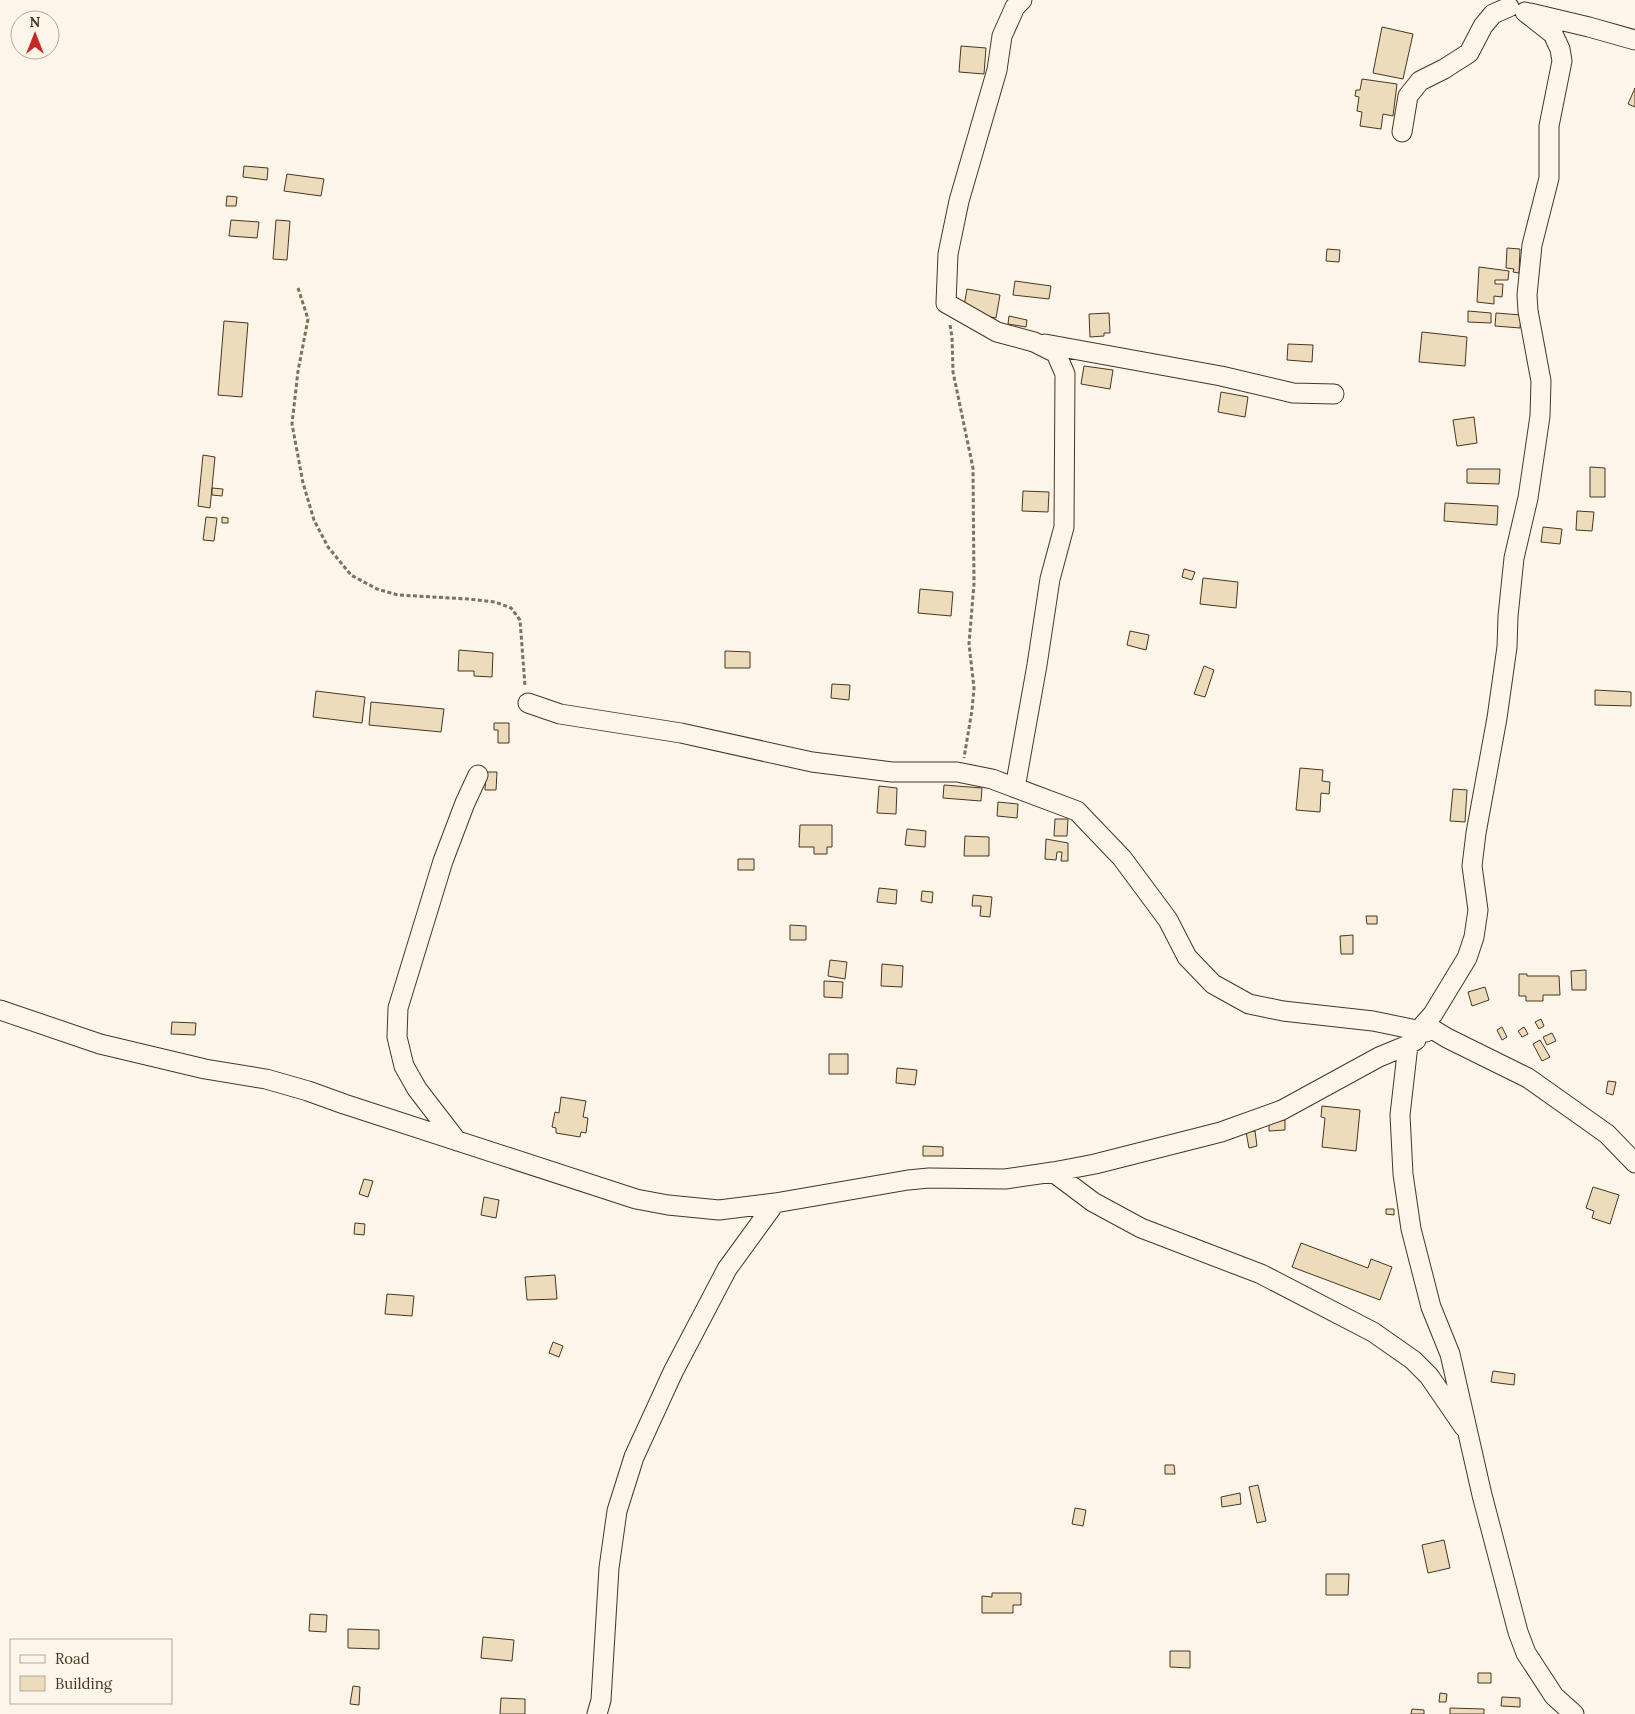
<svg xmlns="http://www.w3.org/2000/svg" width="1635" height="1714" font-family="Lora,serif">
	<rect width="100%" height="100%" fill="#fbf6e9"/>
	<path fill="#ecdcbc" stroke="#4a3520" d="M1382,27L1413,34L1403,79L1373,73Z
		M961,46L986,48L984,74L959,72Z
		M1362,79L1397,84L1393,116L1383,114L1381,129L1360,126L1362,112L1357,111L1359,97L1355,96L1356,90H1360Z
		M1635,88V107L1628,104Z
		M244,166L268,168L267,180L243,177Z
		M287,174L324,179L321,196L284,191Z
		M227,196L237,197L236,206H226Z
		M231,220L259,222L257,238L229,236Z
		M276,220L290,221L287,260L273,259Z
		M1507,248L1520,249L1519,273L1513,272L1514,269L1506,268Z
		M1327,249L1340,250L1339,262L1326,261Z
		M1479,267L1509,271L1508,280H1495V284H1503L1502,297L1494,296V304L1477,302Z
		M1015,281L1051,286L1049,299L1013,295Z
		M967,289L1000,295L996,318L963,312Z
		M1468,311L1491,313V323L1468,322Z
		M1109,313L1110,333H1104V336L1090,337L1089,314Z
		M1496,313L1521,315L1520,328L1495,326Z
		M1009,316L1027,320L1026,327L1008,324Z
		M224,321L248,323L242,397L218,395Z
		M1422,332L1467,337L1465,366L1419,362Z
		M1288,344L1313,345L1312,362L1287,360Z
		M1084,366L1113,370L1110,389L1081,384Z
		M1221,392L1248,397L1245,417L1218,412Z
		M1474,417L1477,443L1457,446L1453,420Z
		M203,455L215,457L210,508L198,506Z
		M1590,467L1605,468V497H1590Z
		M1467,469H1500L1499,484L1467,483Z
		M212,488L223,489L222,496L212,495Z
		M1023,491L1049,492L1048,512L1022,511Z
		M1445,503L1498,506L1497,525L1444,521Z
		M1577,511L1594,512L1592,531L1576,530Z
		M206,517L217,518L214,541L203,540Z
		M222,517L228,518V523H222Z
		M1543,527L1562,529L1560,544L1541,542Z
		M1184,569L1195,572L1192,580L1182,577Z
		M1203,578L1238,582L1236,608L1200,604Z
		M920,589L953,592L951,616L918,613Z
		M1130,631L1149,635L1146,650L1127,645Z
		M459,650L493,653L492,677L474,676V671H458Z
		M725,651L750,652V668H725Z
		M1204,666L1214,670L1205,697L1194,694Z
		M832,684L850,685L849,700L831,698Z
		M1595,690L1631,692V706L1595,705Z
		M316,691L365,697L362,723L313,717Z
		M371,702L444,709L441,732L369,725Z
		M494,723H509V743H498V730H494Z
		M1300,768L1323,770L1322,781L1330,782L1329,794L1321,793L1320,812L1296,810Z
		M486,772H497L496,790H485Z
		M944,785L982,788L981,801L943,798Z
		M879,786L897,788L896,814L877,813Z
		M1453,789L1467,790L1465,822L1450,821Z
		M998,802L1018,804L1017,818L997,816Z
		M1055,819H1068L1067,836H1054Z
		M800,825H832V847H827V854H814V847H799Z
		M907,829L926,831L925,847L905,845Z
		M965,836L989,837V856H964Z
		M1046,839L1068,843V861H1061L1062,852H1057L1056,860L1045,859Z
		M738,859H754V870H738Z
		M879,888L897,890L896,904L877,902Z
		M922,891L933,892L932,903L921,901Z
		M973,895L992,897L990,917L980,916L981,906H972Z
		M1366,916H1377V924H1367Z
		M790,925L806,926V940H790Z
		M1353,935V954H1341L1340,936Z
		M830,960L847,962L845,979L828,976Z
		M882,964L903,966L902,987L881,986Z
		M1586,970V990H1572L1571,971Z
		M1519,974H1527V976H1559L1560,995H1543V1001H1526V996H1519Z
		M824,981L843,982L842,998L824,997Z
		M1485,987L1489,1000L1472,1006L1468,992Z
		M1541,1019L1544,1026L1539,1029L1535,1022Z
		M172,1022L196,1023L195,1035L171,1034Z
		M1502,1027L1507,1037L1502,1040L1497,1030Z
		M1524,1027L1528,1034L1522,1037L1518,1031Z
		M1552,1033L1556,1041L1547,1045L1543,1037Z
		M1540,1040L1550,1057L1542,1061L1533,1044Z
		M829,1054H848V1074H829Z
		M897,1068L917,1070L915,1085L896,1083Z
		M1608,1081L1616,1082L1613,1095L1606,1093Z
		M561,1097L586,1101L583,1117L588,1118L586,1133L581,1132L580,1137L556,1133V1128L552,1127L555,1112L559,1113Z
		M1322,1106L1360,1110L1356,1151L1322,1147L1325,1118L1321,1117Z
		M1285,1120V1130L1269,1131V1121Z
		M1255,1131L1257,1146L1249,1148L1246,1132Z
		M923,1146L943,1147V1156H923Z
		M364,1179L373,1181L368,1197L359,1194Z
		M1593,1187L1619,1195L1610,1224L1592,1218L1594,1211L1586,1208Z
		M484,1197L499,1200L496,1218L481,1215Z
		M1386,1209H1394V1215L1386,1214Z
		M355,1223L365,1224L364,1235L354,1234Z
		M1301,1243L1368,1268L1371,1259L1392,1267L1380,1300L1292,1267Z
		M555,1275L557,1299L527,1300L525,1277Z
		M387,1294L414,1296L412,1316L385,1314Z
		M553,1342L563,1346L559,1357L549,1353Z
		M1493,1371L1515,1374L1514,1385L1491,1382Z
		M1165,1465H1174L1175,1474H1165Z
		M1258,1485L1266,1521L1257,1523L1249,1487Z
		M1240,1493L1241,1504L1222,1507L1221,1497Z
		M1075,1508L1086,1510L1083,1526L1072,1524Z
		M1444,1540L1450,1568L1428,1573L1422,1545Z
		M1326,1574H1349L1348,1595H1326Z
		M992,1593H1021V1605H1013V1613H982V1596L992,1597Z
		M310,1614L327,1615L326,1632L309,1631Z
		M348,1629L379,1630V1649L348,1648Z
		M483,1637L514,1640L512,1661L481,1658Z
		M1170,1651H1190V1668L1170,1667Z
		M1478,1673H1491V1683H1478Z
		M353,1686L360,1687L359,1705L350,1704Z
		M1440,1693L1447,1694L1446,1702H1439Z
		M1502,1697L1520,1698V1707L1501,1706Z
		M501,1698L525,1699V1714H500Z
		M1450,1708L1484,1709V1714H1450Z
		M1412,1709L1424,1710V1714H1411Z"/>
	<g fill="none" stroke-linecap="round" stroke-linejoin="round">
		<g stroke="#4a3520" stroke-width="21">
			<path id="minor" d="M1530,13L1589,27L1635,40
				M1402,132L1408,96L1420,81L1444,69L1469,53L1483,26L1493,14L1509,7
				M1045,344L1221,376L1293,393L1334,394
				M528,703L560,714L681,733L812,762L892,772H957L992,779L1077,811L1122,858L1168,920L1187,957L1213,984L1249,1004L1283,1011L1373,1021L1426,1032
				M1015,788L1037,665L1050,579L1064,527L1065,374L1056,353L1034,342L997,332L946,303L948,254L959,201L997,70L1002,36L1015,7L1022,0
				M0,1010L100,1044L205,1069L266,1079L308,1091L344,1104L636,1199L668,1205L719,1210L775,1203L908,1180L929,1178L1005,1179L1053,1172L1095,1164L1221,1132L1282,1110L1379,1057L1408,1045
				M1424,1024L1433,1014L1467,958L1474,937L1478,910L1472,866L1476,833L1497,718L1507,647L1508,616L1514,558L1528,498L1540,416L1541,381L1528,311L1527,295L1532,245L1549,178V126L1562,61L1560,49L1553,34L1525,12
				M1424,1024L1447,1038L1528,1078L1607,1134L1635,1163
				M1416,1040L1408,1045L1400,1115L1403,1174L1411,1229L1431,1307L1450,1354L1482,1495L1518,1632L1526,1653L1554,1696L1574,1714
				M457,1141L417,1089L404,1066L397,1037L398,1008L443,861L465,803L478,775
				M1053,1172L1093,1202L1141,1228L1261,1274L1373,1332L1413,1360L1429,1376L1464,1427
				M597,1714L601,1700L609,1568L617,1511L634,1457L673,1372L727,1269L775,1203"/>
		</g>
		<path stroke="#7f6f5c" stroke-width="3" stroke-dasharray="4 2.5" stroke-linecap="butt" d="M298,288L308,319L298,371L292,424L303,483L314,520L328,547L351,575L377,589L398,595L468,599L495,602L511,608L520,620L525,686
			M950,325L952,337L953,372L973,468L974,584L969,644L974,688L972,710L964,758"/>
		<use href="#minor" stroke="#fbf6e9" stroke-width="19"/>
	</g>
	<rect x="10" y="1639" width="162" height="65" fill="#fbf6e9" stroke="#b4a999"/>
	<rect x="20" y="1655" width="25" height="8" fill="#fbf6e9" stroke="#b4a999"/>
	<text x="55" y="1664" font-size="15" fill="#4a3520">Road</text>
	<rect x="20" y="1676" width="25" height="15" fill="#ecdcbc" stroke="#b4a999"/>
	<text x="55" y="1689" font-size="15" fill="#4a3520">Building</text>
	<g transform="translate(35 35)"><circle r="24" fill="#fbf6e9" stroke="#b4a999"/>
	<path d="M0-4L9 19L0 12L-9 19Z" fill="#c62828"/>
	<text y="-8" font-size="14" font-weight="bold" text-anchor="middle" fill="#4a3520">N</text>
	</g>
</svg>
